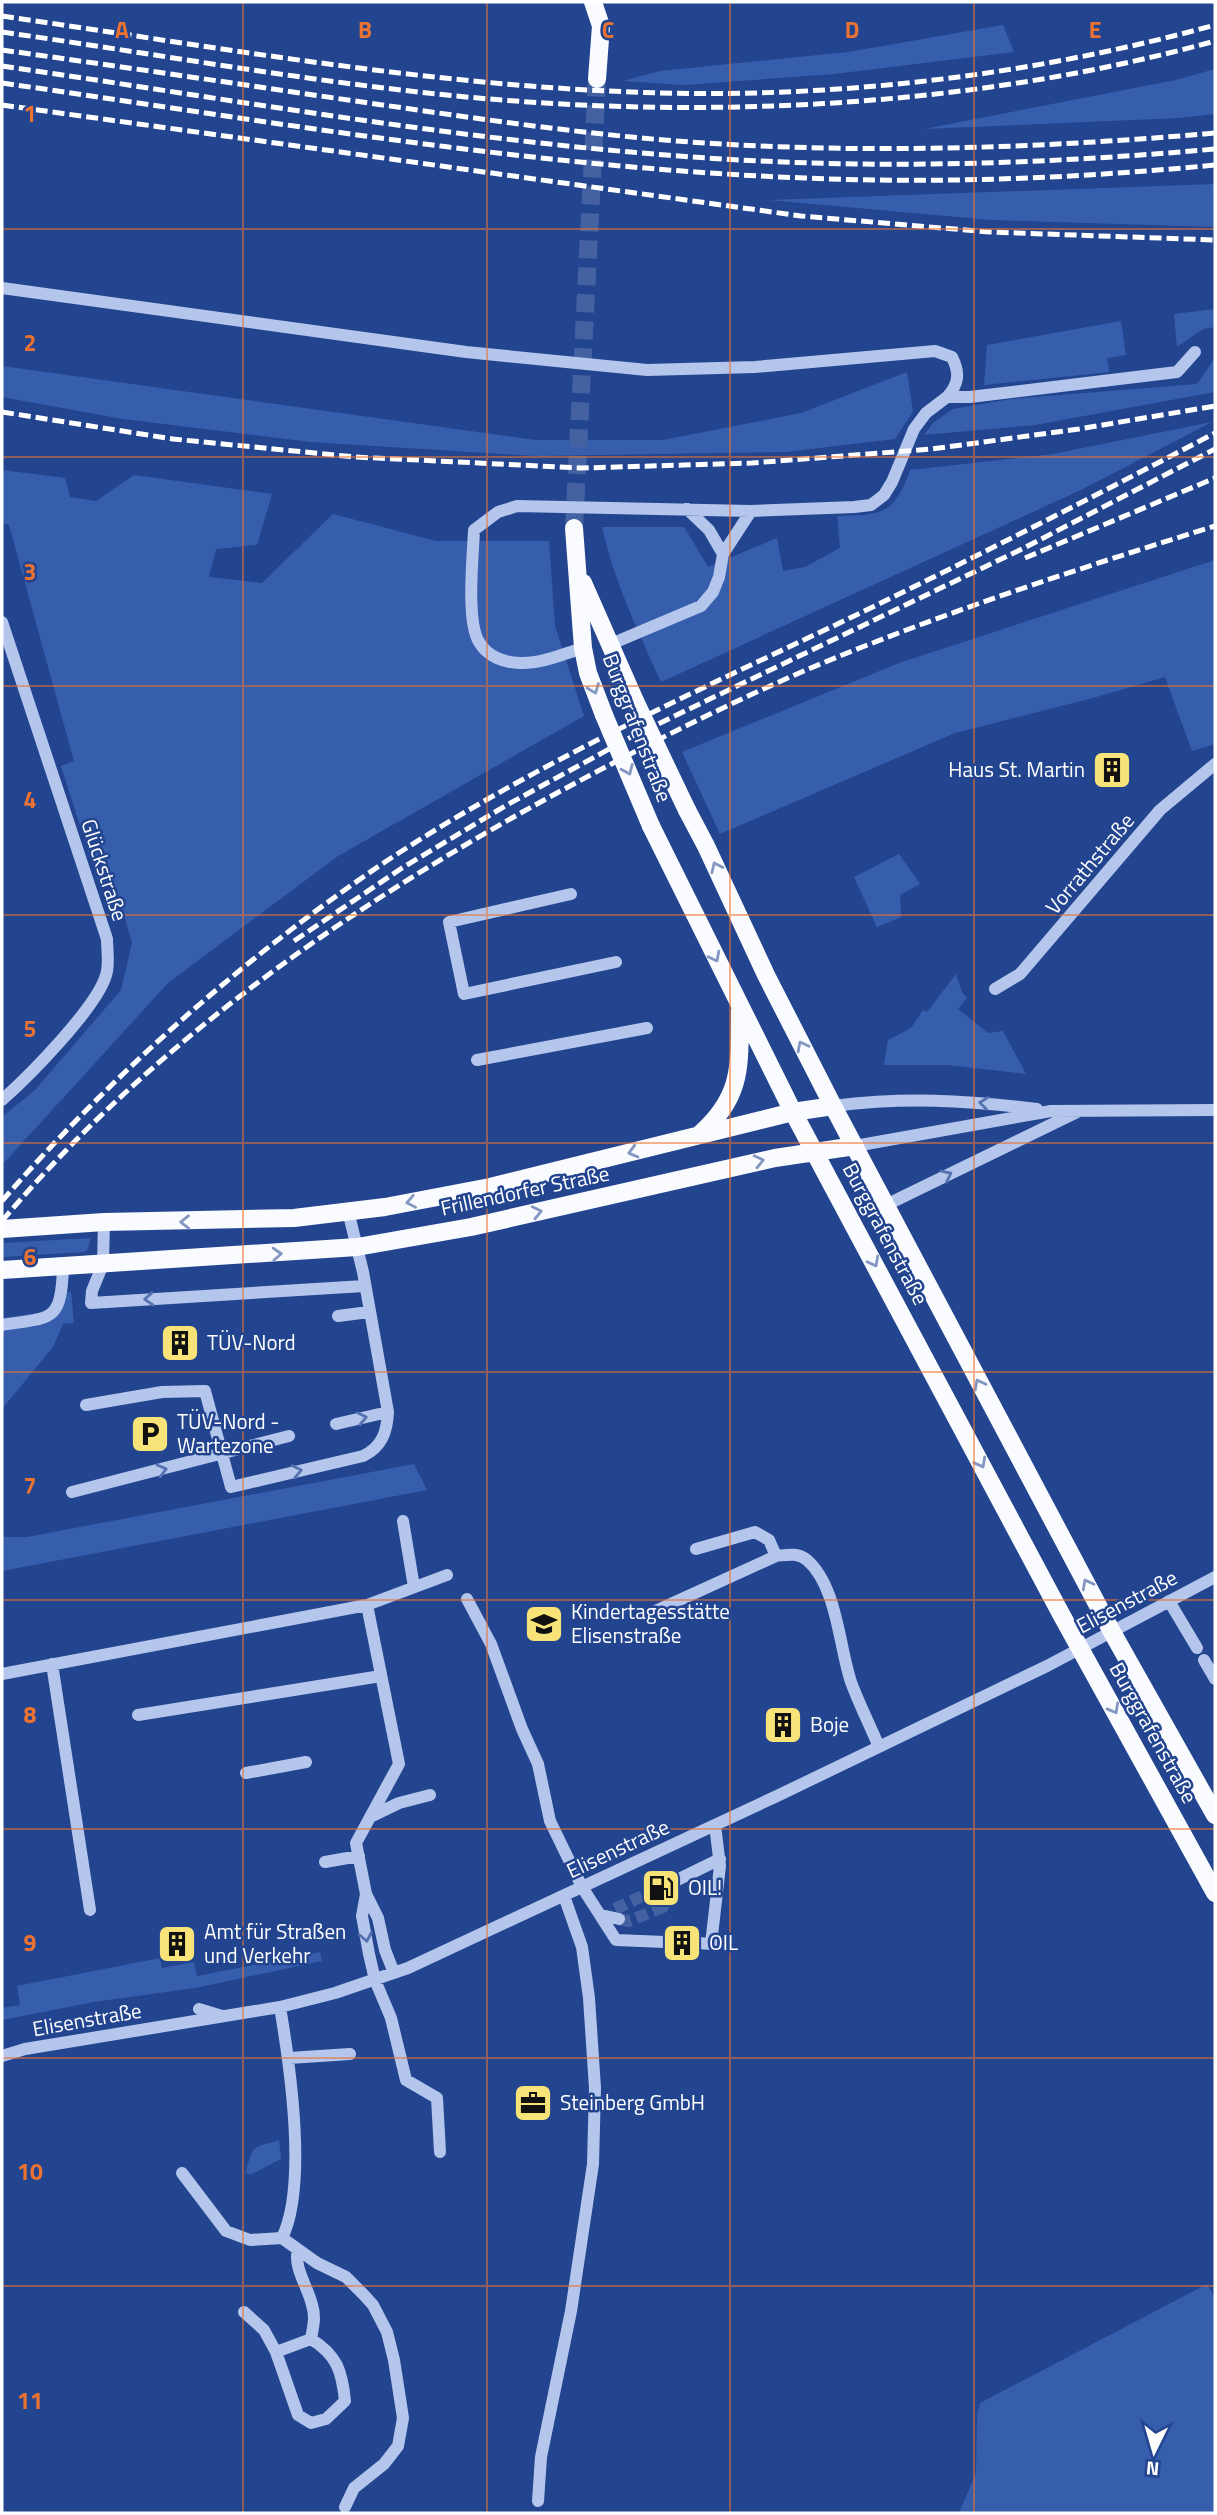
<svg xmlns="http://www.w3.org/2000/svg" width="1217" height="2515" font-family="'Titillium Web',sans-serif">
	<rect width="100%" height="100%" fill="#234590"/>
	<path fill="#375ead" d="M1003,25L1014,52L834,74L684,85L623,81L660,71L848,52Z
		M1215,69V114L1178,118L924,129L1176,80Z
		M1215,184V227L991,220L769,200Z
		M1215,309V327L1203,329L1177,347L1174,314Z
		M1121,321L1126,355L1107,358L1109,372L984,385L987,345Z
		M1215,358V392L1035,425L924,435L933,423L953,409L1011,399L1197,384Z
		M2,366L535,440H663L801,413L907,372L913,412L895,439L786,452L536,456L311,442L123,419L2,397Z
		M1212,422L1081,490L661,682C638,631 614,581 602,527H684L708,567L777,538L783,571L805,567L840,548L837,516C882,515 894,515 910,470L1053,454Z
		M2,470L65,478L70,497L96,501L134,475L272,494L257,545L216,549L209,577L262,583L333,514L436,541H549L555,626L584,716L338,856L168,983L2,1165V1117L35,1090L121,990L132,943L116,887L100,888L61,766L74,761L9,525L2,523Z
		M1215,560V744L1192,751L1165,677L1093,698L955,733L720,834L682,752L899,663Z
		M899,854L920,884L900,895L901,917L877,927L854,877Z
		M956,974L962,992L967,998L958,1009L988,1033L1003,1031L1026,1074L947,1065H884L888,1040L911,1028L923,1010L927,1012Z
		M91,1238L88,1249L85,1252L2,1257V1243Z
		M71,1292L74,1323L63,1324L53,1347L2,1409V1318L46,1312L58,1293Z
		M414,1464L427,1490L2,1571V1537H27Z
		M320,1952L322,1961L195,1988L94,2002L2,2020V2008L20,2005L17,1986L160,1958L162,1968L194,1962L197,1976Z
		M279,2140L281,2159L250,2175L246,2172C254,2141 253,2149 279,2140Z
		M1207,2284L1215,2298V2511L1211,2513H959L976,2473L977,2415L980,2403Z"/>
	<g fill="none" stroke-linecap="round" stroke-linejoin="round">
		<path stroke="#4461a1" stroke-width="12" stroke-dasharray="12 6" stroke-linecap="butt" d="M615,1909L672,1882
			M619,1919L629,1921L663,1907L668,1884
			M665,1942L698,1943"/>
		<path stroke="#4461a1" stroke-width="18" stroke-dasharray="18 9" stroke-linecap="butt" d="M574,528L597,79"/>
		<path stroke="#b4c6ec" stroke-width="12" d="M2,288L466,352L647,370L755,367L935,351L952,357C960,373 959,384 947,397
			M687,509L709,530L723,554
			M2,622L107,939C107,949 109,961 107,971C102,1003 27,1078 2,1100
			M611,644L701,606L713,592L719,577L723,554L751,511
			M583,648C563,654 541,664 520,663C504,663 487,656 479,642C466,621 473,556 474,530L498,512L517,506L751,511L854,507L871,505L884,495L892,482L914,429L926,413L947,397H970L1177,372L1195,352
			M571,894L449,922L464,994L616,962
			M995,989L1020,974L1160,810L1215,764
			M477,1060L647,1028
			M833,1106C906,1097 964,1100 1037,1109
			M855,1146L1051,1111L1215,1110
			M886,1205L1077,1112
			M104,1222L103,1264L92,1291L91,1303L364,1286
			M338,1316L369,1312
			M2,1325C52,1317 61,1323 63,1267
			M86,1405L162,1392L205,1391L231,1487L363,1456C382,1447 387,1432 388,1412L363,1272L348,1211
			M336,1424L388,1412
			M72,1492L289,1436
			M403,1521L414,1587
			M696,1549L755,1532L769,1540L776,1556
			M467,1599L491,1644L522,1729L538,1764L550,1821L582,1887L616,1940L665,1942
			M1169,1601L1197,1648
			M367,1605L447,1575
			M651,1613L776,1556C787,1555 797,1552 807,1560C837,1586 839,1646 851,1682C859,1704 870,1725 879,1747
			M1204,1660L1215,1679
			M52,1664L90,1910
			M2,1674L367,1605L399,1764L356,1843L366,1894L378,1918L385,1950L394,1973
			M138,1715L381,1676
			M246,1773L306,1762
			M370,1817L399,1803L430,1795
			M325,1862L359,1856
			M673,1882L720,1859
			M366,1894L362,1916L369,1954L375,1980L391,2018L406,2080L437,2098L440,2152
			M601,1915L619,1919
			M698,1943L711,1944L720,1866L715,1825
			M280,2007C290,2066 308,2185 282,2238L317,2263L346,2277L363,2294L373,2305L387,2332L394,2360L403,2418L398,2446L384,2464L354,2488L345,2507
			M199,2009L222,2016
			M2,2056L25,2049L280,2007L335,1993L408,1968L777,1796L1047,1666L1215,1577
			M289,2058L350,2054
			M182,2173L226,2231L250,2240L282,2238
			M298,2250C293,2267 308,2287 312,2305C316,2317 313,2327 311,2339L276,2352L298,2415L311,2423L326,2419L345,2401C342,2371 337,2355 311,2339
			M244,2312L264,2330L276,2352
			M538,2501L541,2457L571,2311L593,2164L595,2088L589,1998L582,1947L564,1896"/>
		<path stroke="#fafbff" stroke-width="18" d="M593,2L601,26L597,79
			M574,528L583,648L588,673L604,715
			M583,583L635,701
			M687,810L706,846L766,975L833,1106L1112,1632L1215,1815
			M651,826L793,1112L1061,1614L1215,1893
			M700,1134C744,1095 739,1064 740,1010
			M2,1229L104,1222L294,1218L385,1207L490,1187L793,1112L833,1106
			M2,1270L357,1247L471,1227L775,1158L855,1146"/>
		<path stroke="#fff" stroke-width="5" stroke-dasharray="12 5" stroke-linecap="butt" d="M2,16C210,46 420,84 631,92C827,100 1026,77 1215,25
			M2,32C164,55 326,85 489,99C729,119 983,105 1215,41
			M2,50C117,66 232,83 348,100C453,115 558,131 664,140C848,155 1032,149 1215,133
			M2,66C270,105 539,155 811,163C946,167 1081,161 1215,149
			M2,83C268,121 535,168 805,178C942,184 1079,178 1215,165
			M2,105L801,216L989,232L1215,240
			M2,412L173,439L355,457L581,468L752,463L932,449L1079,429L1215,406
			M1025,558L1215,478
			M294,941L402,868L505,806L633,736L1022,549L1215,449
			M2,1201C111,1075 249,953 388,860C534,764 695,692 852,617C974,558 1095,496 1215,433
			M2,1221C154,1041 351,905 557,793C638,749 721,707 806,670C939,614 1077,569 1215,526"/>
		<path stroke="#fafbff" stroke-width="18" d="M635,701L687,810
			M604,715L651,826"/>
	</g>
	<defs><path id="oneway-chevron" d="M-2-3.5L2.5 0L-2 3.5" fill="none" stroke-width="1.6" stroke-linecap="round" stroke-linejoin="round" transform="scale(1.75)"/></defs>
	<g stroke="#8497c2">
		<use href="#oneway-chevron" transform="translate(594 689) rotate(69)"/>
		<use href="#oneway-chevron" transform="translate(628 770) rotate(67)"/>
		<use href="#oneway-chevron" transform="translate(716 867) rotate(-115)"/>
		<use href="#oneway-chevron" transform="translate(715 957) rotate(63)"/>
		<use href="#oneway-chevron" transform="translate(802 1046) rotate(-117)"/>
		<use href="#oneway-chevron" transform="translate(633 1152) rotate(165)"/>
		<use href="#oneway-chevron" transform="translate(759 1161) rotate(-13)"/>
		<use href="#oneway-chevron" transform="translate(411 1202) rotate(169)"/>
		<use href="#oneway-chevron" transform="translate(537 1212) rotate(-13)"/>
		<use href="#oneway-chevron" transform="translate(185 1222) rotate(179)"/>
		<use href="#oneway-chevron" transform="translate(277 1254) rotate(-3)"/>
		<use href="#oneway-chevron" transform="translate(874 1262) rotate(62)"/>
		<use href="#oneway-chevron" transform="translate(979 1384) rotate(-118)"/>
		<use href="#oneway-chevron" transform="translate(981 1463) rotate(62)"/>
		<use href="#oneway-chevron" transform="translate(1087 1584) rotate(-118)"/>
		<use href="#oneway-chevron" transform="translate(1114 1709) rotate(61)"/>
	</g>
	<g stroke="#5672b0">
		<use href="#oneway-chevron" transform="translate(984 1103) rotate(-173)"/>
		<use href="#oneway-chevron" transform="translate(947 1175) rotate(-26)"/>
		<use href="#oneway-chevron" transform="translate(149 1299) rotate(176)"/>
		<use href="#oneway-chevron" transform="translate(362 1418) rotate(-13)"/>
		<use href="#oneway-chevron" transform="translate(162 1470) rotate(-15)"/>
		<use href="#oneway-chevron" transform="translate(297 1471) rotate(-13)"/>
		<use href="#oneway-chevron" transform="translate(366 1937) rotate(79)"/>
	</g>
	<path fill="none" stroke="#eb7230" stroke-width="2" stroke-opacity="0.55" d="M243,2V2513M487,2V2513M730,2V2513M974,2V2513M2,229H1215M2,457H1215M2,686H1215M2,915H1215M2,1143H1215M2,1372H1215M2,1600H1215M2,1829H1215M2,2058H1215M2,2286H1215"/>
	<defs>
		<g id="building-square" transform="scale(2.0125)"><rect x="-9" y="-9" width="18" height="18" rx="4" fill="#f7e377" stroke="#234590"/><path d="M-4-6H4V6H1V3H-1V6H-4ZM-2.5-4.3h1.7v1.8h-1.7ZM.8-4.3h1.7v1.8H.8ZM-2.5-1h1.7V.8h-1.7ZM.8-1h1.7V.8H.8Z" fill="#111"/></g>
		<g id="parking-square" transform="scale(2.0125)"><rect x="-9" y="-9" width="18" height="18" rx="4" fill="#f7e377" stroke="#234590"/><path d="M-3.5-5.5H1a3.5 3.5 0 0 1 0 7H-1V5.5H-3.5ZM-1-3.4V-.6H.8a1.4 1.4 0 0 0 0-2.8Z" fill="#111"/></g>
		<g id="school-square" transform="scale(2.0125)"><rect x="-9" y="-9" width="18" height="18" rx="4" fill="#f7e377" stroke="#234590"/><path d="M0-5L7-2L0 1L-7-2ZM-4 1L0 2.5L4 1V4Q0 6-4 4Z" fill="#111"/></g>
		<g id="fuel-square" transform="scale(2.0125)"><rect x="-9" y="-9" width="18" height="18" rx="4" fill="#f7e377" stroke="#234590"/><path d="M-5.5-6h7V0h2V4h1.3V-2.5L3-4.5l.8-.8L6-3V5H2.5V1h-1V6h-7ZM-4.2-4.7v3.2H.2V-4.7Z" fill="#111"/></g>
		<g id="office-square" transform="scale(2.0125)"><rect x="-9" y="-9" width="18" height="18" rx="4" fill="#f7e377" stroke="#234590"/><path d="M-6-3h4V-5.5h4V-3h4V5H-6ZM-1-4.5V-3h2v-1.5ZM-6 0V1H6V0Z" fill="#111"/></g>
	</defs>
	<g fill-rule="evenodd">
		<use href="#building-square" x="1112" y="770"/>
		<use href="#building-square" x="180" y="1343"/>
		<use href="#parking-square" x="150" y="1434"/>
		<use href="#school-square" x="544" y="1624"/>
		<use href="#building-square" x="783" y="1725"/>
		<use href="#fuel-square" x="661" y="1888"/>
		<use href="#building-square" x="682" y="1943"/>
		<use href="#building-square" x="177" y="1944"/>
		<use href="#office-square" x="533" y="2103"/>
	</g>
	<g text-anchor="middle" stroke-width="5" stroke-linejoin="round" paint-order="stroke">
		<g font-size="21" fill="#fff" stroke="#234590">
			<text transform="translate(637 728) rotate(69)" y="7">Burggrafenstraße</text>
			<text transform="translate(1090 864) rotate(-50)" y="7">Vorrathstraße</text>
			<text transform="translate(104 870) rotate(72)" y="7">Glückstraße</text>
			<text transform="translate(525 1191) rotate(-12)" y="7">Frillendorfer Straße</text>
			<text transform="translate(885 1234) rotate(62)" y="7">Burggrafenstraße</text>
			<text transform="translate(1127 1602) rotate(-28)" y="7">Elisenstraße</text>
			<text transform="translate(1153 1733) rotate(61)" y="7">Burggrafenstraße</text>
			<text transform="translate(618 1849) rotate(-25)" y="7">Elisenstraße</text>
			<text transform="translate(87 2020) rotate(-10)" y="7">Elisenstraße</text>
		</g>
		<g font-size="21" fill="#fff" stroke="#234590" text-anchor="start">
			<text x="1085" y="777" text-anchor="end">Haus St. Martin</text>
			<text x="207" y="1350">TÜV-Nord</text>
			<text x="177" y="1429">TÜV-Nord -<tspan x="177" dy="24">Wartezone</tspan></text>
			<text x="571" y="1619">Kindertagesstätte<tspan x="571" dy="24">Elisenstraße</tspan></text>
			<text x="810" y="1732">Boje</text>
			<text x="688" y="1895">OIL!</text>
			<text x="204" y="1939">Amt für Straßen<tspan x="204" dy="24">und Verkehr</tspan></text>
			<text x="709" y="1950">OIL</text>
			<text x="560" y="2110">Steinberg GmbH</text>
		</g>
	</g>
	<g font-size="23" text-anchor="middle" font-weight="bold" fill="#eb7230" stroke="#234590" stroke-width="5" stroke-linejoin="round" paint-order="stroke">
		<text x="122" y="38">A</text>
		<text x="365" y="38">B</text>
		<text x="608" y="38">C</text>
		<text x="852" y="38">D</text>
		<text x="1095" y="38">E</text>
		<text x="30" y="122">1</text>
		<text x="30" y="351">2</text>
		<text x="30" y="580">3</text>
		<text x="30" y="808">4</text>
		<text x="30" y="1037">5</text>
		<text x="30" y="1265">6</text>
		<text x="30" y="1494">7</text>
		<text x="30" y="1723">8</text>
		<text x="30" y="1951">9</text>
		<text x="30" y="2180">10</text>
		<text x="30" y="2409">11</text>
	</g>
	<rect width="1217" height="2515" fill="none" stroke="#ffffff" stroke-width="7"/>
	<g transform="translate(1154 2452) rotate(185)" stroke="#234590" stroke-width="5" paint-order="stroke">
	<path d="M0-5L12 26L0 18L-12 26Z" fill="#ffffff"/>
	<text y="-10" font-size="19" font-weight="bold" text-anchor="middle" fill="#ffffff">N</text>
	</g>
</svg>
